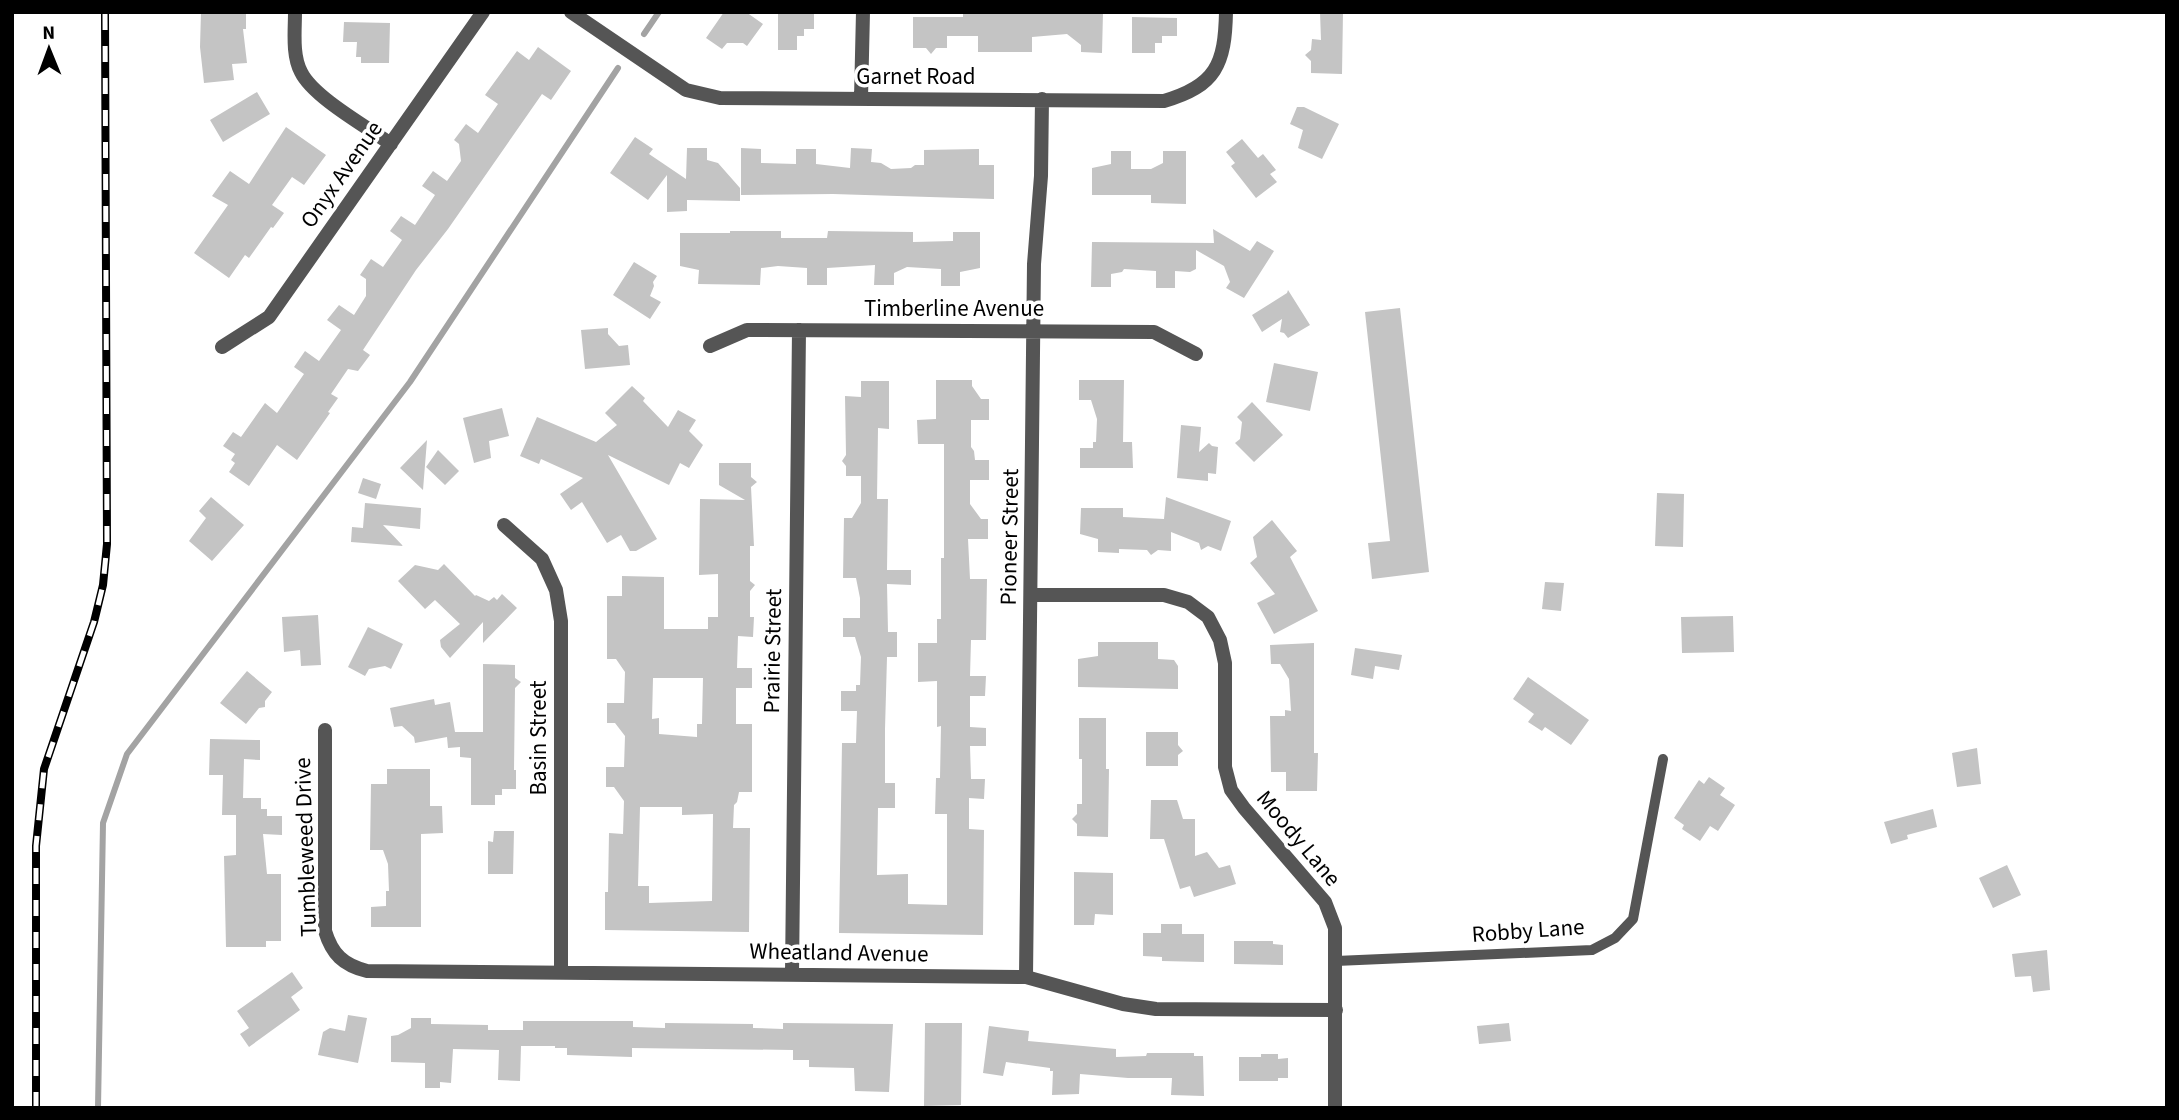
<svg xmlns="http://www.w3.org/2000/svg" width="2179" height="1120" font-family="'Source Sans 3',sans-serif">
	<rect width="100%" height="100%" fill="#fff"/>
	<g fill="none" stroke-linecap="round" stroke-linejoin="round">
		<path stroke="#a3a3a3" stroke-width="6" d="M644,34L659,12
			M98,1108L103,823L127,754L410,382L618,68"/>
	</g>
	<path fill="#c4c4c4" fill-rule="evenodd" d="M201,12H246V29H243L247,63L232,64L234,80L204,83L200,47Z
		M724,12H746L763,24L747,46L743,43H727L722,49L706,38Z
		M778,12H814V29H804V36H797V50H778Z
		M963,12H1103L1102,53L1081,52V45L1067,34L1032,37V52H978V36H947V48H936L931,54L926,48H913V17H963Z
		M1320,12H1343L1342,74L1311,73V61L1305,55L1311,50L1312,39L1321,40Z
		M1132,17L1177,18V36H1162V43H1155V53H1132Z
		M344,22L390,23L389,63H361V57H356L357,42H343Z
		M538,47L571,71L551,100L542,94L448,229L416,270L363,350L370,355L358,371L348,369L331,394L338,398L328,412L330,413L297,460L277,445L249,486L229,472L235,463L231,460L235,454L223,446L233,432L241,437L265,403L277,413L304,374L294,367L305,351L319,361L341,330L327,320L339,305L354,315L366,296V279L360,275L371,259L383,267L402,240L390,231L401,216L415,225L435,195L422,186L433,171L447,181L461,161L459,144L454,140L466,124L478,133L498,104L485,95L517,51L529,60Z
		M257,92L270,114L223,142L210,120Z
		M1297,107H1304L1339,124L1322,159L1298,148L1303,130L1290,124Z
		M286,127L326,155L304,185L292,177L272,205L284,213L273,228L271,227L249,258L245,255L229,278L194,253L228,205L212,196L230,171L249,184Z
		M635,137L653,149L649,154L686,179L687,148H707V160L718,163L740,188V201L687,200V211L667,212V175L648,200L610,173Z
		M1242,139L1258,158L1263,154L1276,170L1270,174L1277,182L1256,198L1231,166L1235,163L1226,152Z
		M741,148L761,149V163L796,164V149H816V164L850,168L851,148L872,149L871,162L881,163L891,169L911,168L915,165H924V150L979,149V165H994V199L833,194L741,195Z
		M1111,151H1131V169H1151L1163,163V151H1186V204L1151,203V195H1092V168L1111,164Z
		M1213,229L1250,251L1257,241L1274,251L1244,298L1226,288L1230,282L1224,266L1196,250V269L1190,272L1175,271V288H1156V271L1124,269L1122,272L1111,274V287H1091L1092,242L1214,243Z
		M730,231H781V238H827L828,231L913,232V242L953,241V232H980V268L960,272V286H941V269L907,267L894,273V285H874L875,265L827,268V285H807V268L778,266L761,268L760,285L698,284L699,270L680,266V233H730Z
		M634,262L657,276L653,282L654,286L650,296L661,302L650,319L613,295Z
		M1288,290L1310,325L1288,338L1284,333L1280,332L1282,319L1262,332L1252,315L1287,293Z
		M1400,308L1429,572L1372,579L1368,543L1390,541L1365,312Z
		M608,328V334L619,346L628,345L630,365L585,369L581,330Z
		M1274,363L1318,372L1310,411L1266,402Z
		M936,380H972V386L981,399H989V420H971V447L974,451L975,460H989V480H970V504L981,519H988V539H968L970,579H987L986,640H971L970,676H986L985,696H970V727L986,728V746H970L971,779H985L984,799L969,798V829L984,830L983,935L839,933L842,743H856L857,711H841V691H856V685H860L861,657L855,637H843V618H860V598L856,578H843L844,518H852L861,503V476H846V466L842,461L846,455L845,396L861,397V381H889V429L878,428L877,499H888L887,570H911V585L887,584L888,632H897V657H887L885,729V783H895V808H878L877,875L908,874V904L947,905V814H935L936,778H940L941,726L937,727V681L918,682V643H937V619H941V558H944V444H918L917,420L936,419Z
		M1079,380H1124L1123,442H1132L1133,468H1080V448H1093V442H1096L1097,419L1091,400H1079Z
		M632,386L645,398L643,401L668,427L678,410L696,420L689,431L703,445L689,468L680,463L669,485L608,455L657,539L636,551H630L621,535L607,543L582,502L571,510L560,494L583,478L541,459L539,464L520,456L537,417L596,442L617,425L605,413Z
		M1252,402L1283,435L1254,462L1235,443L1240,439L1242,422L1237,417Z
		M502,408L509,436L489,441L491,458L474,463L463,418Z
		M1181,425L1201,427L1199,452L1209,443L1212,446L1218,447L1216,474L1208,473V481L1177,478Z
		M427,440L423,490L400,468Z
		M438,450L459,471L445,485L426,467Z
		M719,463H751V477L757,482L751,487L754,546H750V581L755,585L750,591V617H754L753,637L738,636L737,668H752V688H736V724H752V792H739L737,802L734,805L733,828H750L749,932L605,930V892H608L609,833L623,834L624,801L614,787H606V767H624L625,736L615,723H607V703H624L625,672L616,659H607V596H622V576L664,577V629H708V617H718V574L699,575L700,499L745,500L719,485ZM653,678H703L702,724H697V737L659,734V718L652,719ZM640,807H682V815L713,814L712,901L649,903V886H638Z
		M363,478L381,484L376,499L358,493Z
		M1657,493L1684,494L1683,547L1655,546Z
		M211,497L244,525L212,561L189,541L206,518L199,511Z
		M1166,497L1231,521L1221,551L1208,546L1201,550L1199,543L1171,532V551L1158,550L1151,555L1147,550L1119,549V553L1098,552V539L1080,534L1081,508H1123V517L1164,519Z
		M365,503L421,508L420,529L383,525L403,546L351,542L352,527L363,528Z
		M1272,520L1297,551L1290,557L1318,611L1274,634L1257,603L1275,594L1250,563L1257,557L1253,537Z
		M444,564L475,596L476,595L489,601L494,597L497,600L502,594L517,608L483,643V622L450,658L441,647L440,640L460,624L435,600L425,609L398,581L415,565L438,570Z
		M1545,582L1564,583L1561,611L1542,609Z
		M318,615L321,665L301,666L300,650L284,652L282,617Z
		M1733,616L1734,652L1682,653L1681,617Z
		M368,627L403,644L391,669L385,666L369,669L365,676L348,667Z
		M1098,642H1158V659L1174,660L1178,666V689L1078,687V659L1098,656Z
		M1314,643V753H1318L1317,791H1286V772H1271L1270,716H1285V710L1291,711L1289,679L1280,664H1271L1270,645Z
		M1355,648L1402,655L1399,670L1375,666L1373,679L1351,675Z
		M483,664L515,665V678L521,682L515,688L514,770H516V789H502V795H495V805H471V758L460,757V747L448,748L447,737L415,743L414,737L402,726L394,727L390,708L434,699L435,705L450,702L455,732H483Z
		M247,671L272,692L265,701V707L259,708L246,724L220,703Z
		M1528,677L1589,720L1571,745L1545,727L1542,731L1528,722L1534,714L1513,699Z
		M1079,718H1106V769H1109L1108,837L1077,836V824L1072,819L1077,814V804H1082V759H1079Z
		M1146,732H1178V745L1183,751L1178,755V766H1146Z
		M210,739L260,740V760L244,759L243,798H261V809H267V816H282V835L263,834L267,874H281V941H266V947H226L224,856L236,855V815H222L223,775H209Z
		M1977,748L1981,784L1957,787L1952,753Z
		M387,769H430V806H442L443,833L421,834V927H371V907L386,906V891H389L388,864L383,850H370L371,784H387Z
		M1709,777L1725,788L1720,795L1735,805L1718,831L1710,826L1700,841L1682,829L1684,825L1674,818L1699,780L1704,784Z
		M1151,800H1177L1183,819H1195V856L1207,852L1219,868L1230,865L1236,884L1194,897L1190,886L1180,889L1164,839H1150Z
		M1933,809L1937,827L1907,835L1908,839L1891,844L1884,822Z
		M494,831H514L513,874H488V841L493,842Z
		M2007,865L2021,895L1993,908L1979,878Z
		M1074,872L1113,873V915L1095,914L1094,925H1074Z
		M1161,924H1182V934H1204V962L1162,961V957L1143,956V933H1161Z
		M1234,941H1273V944L1283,945V965L1234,964Z
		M2047,950L2050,990L2033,992L2031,976L2015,977L2012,954Z
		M292,972L303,988L291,997L300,1010L249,1047L240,1034L249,1028L237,1011Z
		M348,1015L367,1018L358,1063L318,1055L323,1032L330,1028L345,1031Z
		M411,1018H431V1024L488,1025V1030H523V1021H633V1027L665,1028V1023L753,1024V1028L783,1029V1023L893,1024L889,1092L855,1091L854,1068L809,1067V1060H793V1050L632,1048V1057L567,1055V1048H555V1046H521L520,1081L498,1080L499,1050L453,1049L451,1083L440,1082V1088H425V1063L391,1062V1036L398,1035L411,1028Z
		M925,1023H962L961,1105L924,1106Z
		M1509,1023L1511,1041L1479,1044L1477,1026Z
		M989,1026L1029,1031L1028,1041L1116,1049V1057L1146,1056L1147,1053H1194V1056H1203L1204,1096L1171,1095L1172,1078H1128L1080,1074L1079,1094L1052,1095L1053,1071H1050V1068L1006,1062L1003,1076L983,1073Z
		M1261,1054H1278V1059L1288,1058V1078H1278V1081H1239V1057H1261Z"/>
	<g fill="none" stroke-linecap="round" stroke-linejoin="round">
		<path stroke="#555" stroke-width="10" d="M1336,961L1592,950L1615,938L1633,919L1663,759"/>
		<path stroke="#555" stroke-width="14" d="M295,12C295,31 292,55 301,72C313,97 367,127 391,144
			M571,12L686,90L720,98L1164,101C1216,86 1225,64 1226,12
			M861,98L863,12
			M710,346L747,330L1154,332L1196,354
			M222,347L269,317L483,12
			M504,525L542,559L556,590L561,621V972
			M1031,595H1164L1188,602L1208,617L1220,640L1225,663V767L1231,790L1244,808L1325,902L1335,928V1108
			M325,730V931C332,954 343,965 367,971L1026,977L1123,1004L1156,1009L1336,1010
			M792,974L799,330
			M1026,977L1034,264L1041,176L1042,99"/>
		<g stroke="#000" stroke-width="8">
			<path id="rail" d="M36,1108V846L44,769L94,622L103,585L107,544L105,12"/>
		</g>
		<use href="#rail" stroke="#fff" stroke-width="5" stroke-dasharray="16" stroke-linecap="butt"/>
	</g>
	<g text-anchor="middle" stroke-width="7" stroke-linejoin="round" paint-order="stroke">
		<g font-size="23" fill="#000" stroke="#fff">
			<text x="916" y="84">Garnet Road</text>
			<text transform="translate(341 174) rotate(-55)" y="8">Onyx Avenue</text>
			<text x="954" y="316">Timberline Avenue</text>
			<text transform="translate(1009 537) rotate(-89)" y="8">Pioneer Street</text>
			<text transform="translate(772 651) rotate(-89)" y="8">Prairie Street</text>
			<text transform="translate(538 738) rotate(-90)" y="8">Basin Street</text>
			<text transform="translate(1299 838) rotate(50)" y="8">Moody Lane</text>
			<text transform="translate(305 847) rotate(-92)" y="8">Tumbleweed Drive</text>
			<text transform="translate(1528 930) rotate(-4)" y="8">Robby Lane</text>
			<text transform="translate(839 952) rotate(1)" y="8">Wheatland Avenue</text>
		</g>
	</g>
	<rect width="2179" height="1120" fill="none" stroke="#000000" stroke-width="28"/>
	<g transform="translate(49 49) rotate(359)" stroke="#ffffff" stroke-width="5" paint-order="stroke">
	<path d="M0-5L12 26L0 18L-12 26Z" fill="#000000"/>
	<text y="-10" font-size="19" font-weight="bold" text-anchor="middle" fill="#000000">N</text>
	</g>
</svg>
